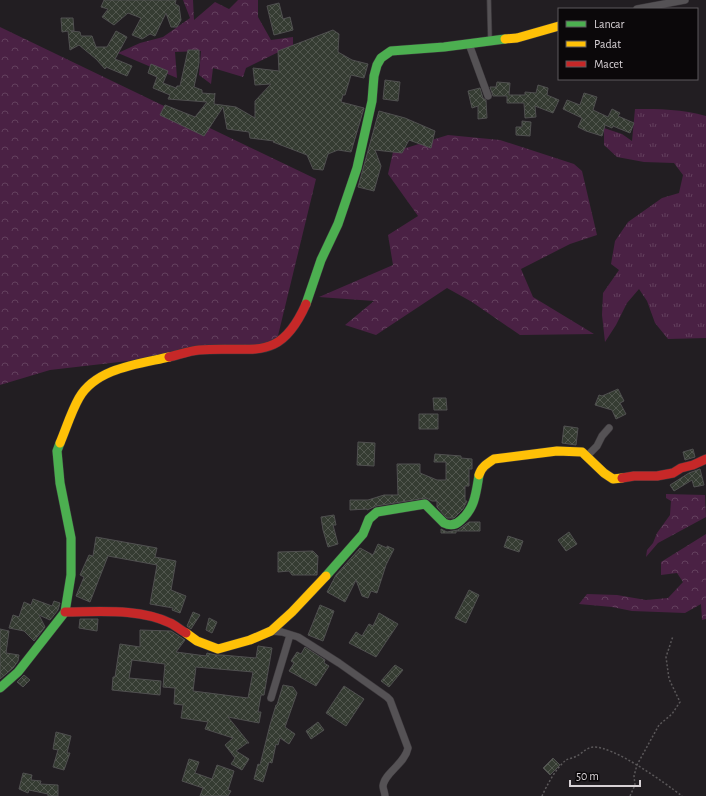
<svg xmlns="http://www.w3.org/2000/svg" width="706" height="796" font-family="'Alegreya Sans',sans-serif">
	<defs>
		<pattern id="grass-tufts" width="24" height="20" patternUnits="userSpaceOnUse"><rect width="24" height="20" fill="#4a2144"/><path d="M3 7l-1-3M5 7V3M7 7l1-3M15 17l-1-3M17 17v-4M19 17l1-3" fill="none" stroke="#63405e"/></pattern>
		<pattern id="forest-crowns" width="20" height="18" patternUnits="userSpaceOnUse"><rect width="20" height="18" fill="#4a2144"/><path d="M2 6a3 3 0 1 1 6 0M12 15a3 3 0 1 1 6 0" fill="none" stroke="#63405e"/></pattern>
		<pattern id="building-cross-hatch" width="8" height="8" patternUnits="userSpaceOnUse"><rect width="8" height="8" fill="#353c32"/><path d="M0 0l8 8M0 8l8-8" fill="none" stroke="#52574f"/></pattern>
	</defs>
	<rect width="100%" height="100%" fill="#221e22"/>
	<path fill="url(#grass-tufts)" d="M635,109C659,109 683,109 706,116V338L668,339L655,323L647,301L639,289L627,303L616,325L605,342L602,315L603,293L619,270L611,264L615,241L628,222L662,198L679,193L683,175L674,163L644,162L617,157L604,145V128L622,134L632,141Z"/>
	<path fill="url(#forest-crowns)" d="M183,0H193L194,20L215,2L229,9L238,0H258V17L271,40L293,37V45L246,68L243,77L213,68L211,84L199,75L201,51L175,52L177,78L118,53L140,43L163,37L190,18Z
		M0,27L316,179L276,344L50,370L0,385Z
		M448,135L500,140L574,164L582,171L597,235L570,244L521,269L533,297L594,334L520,335L472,302L447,288L376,335L345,325L374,301L319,297L393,265L388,235L418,216L388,174L393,152Z
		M666,494L705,495L706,517L658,543L646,557L647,550L653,543L657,533L670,515L671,501L666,498Z
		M706,534V619L702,620L701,604L685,613L632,611L612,607L579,604L587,594L617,595L646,600L668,598L683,582L677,573L661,575V562Z"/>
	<path fill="url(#building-cross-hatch)" stroke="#505050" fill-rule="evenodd" d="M104,0H176L175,4L179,6L181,20L177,27H171L166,13L155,36L150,34L142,39L132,35L141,18L128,13L114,25L102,17L108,9L101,7Z
		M279,3L283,19L290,17L293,30L274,35L267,6Z
		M61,18H73L74,31H71L80,32L81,36H92L96,47H107L116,31L127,37L115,59L132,66L127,76L106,67L105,69L96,59L79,45L70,50L68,31L62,32Z
		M333,30L339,34L338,52L352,60L368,64L364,78L351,75L345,95H343L341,102L364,108L351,152L338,150L328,154L323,170L313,169L307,155L273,142L274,141L250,138L249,132L227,129L223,107L204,136L160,115L165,105L195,117L207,102L168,99L170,95L153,88L157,77L148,73L151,64L168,71L163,83L176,88L177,86H180L188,50H199V63L194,87L202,90V93L214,94L215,93L214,104L236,107L255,118V101L271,84L255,85L253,68L279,71L278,51Z
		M385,80L400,82L398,101L383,99Z
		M497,82L510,83L509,95H525V92L536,93L538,85L548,88L547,95L559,100L553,113L535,106L536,117L525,118L524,103H507V96H493L490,87H496Z
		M480,88L483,98L486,100L487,118L478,119V106L472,108L468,91Z
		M584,93L597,97L593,110L608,117L612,109L620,113L618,116L634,123L630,133L613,126L612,128L605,125L602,136L586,131L578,127L582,118L563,109L567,100L580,105Z
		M379,111L405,118L435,131L431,148L409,140L402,153L375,150L381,166L374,191L358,187Z
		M522,121L531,122L530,136L516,135V127H522Z
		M618,389L624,401L620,403L626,414L616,419L612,410L595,405L599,395L602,396Z
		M433,398H446L447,410H434Z
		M419,414H438V429H419Z
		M564,426L578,428L576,445L562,443Z
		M358,442L375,443L374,466L357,465Z
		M693,449L695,457L685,460L683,452Z
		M435,454L461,456V458L472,459V469H469V486H465V501H467L463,509L454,518H447L437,507V501H432L426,498L376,506L367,510V509L350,510V500H368L384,495H398L397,464H420V473L437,480H446V462H434Z
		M700,469L704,485L694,487L692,480L674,491L670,485L689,473Z
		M334,515L336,525H333L338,544L328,547L323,530L321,517Z
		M469,522H480V531H456V533H441V529L447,532L458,530Z
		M569,532L577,544L566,551L558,540Z
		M508,536L523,541L519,552L504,547Z
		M96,537L157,548L155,557L176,561L171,590L186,596L180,613L172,610L173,608L150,604L157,565L108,556L90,602L76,596L84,577L80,575L89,555L93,556Z
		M378,544L387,548V546L394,549L386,565L377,593L371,591L368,598L362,596L356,580L345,602L327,592L336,575L360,548L373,555Z
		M313,551L318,556L317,575H292L289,571L278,572V552Z
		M469,590L479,595L466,623L455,618Z
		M33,599L52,606L54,601L60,603L58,610L50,620L39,615L45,627L34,641L24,631L9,628L13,615L19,617L24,602L31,605Z
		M320,605L334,611L323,641L308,635Z
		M193,612L200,615L191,629L187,626Z
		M379,613L398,624L376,657L349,643L356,632L362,636L369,624L373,626Z
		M209,618L217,622L212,633L206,630Z
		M80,619H98L97,631L79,628Z
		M0,629L9,631L6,653L19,655L18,661L13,668L0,679Z
		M140,630L171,631L185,640L176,652L206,656L207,653L216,655H222L256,658L258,646L272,648L264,695H261L258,712H261L259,723L228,717L249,743H247L236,751L249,759L242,770L231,764L235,758L225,745L233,738L205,729L208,722L181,718L183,705L174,704L175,688L163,687L165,664L132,660L129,678L161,681L160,695L112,690L113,677H115L120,644L140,647ZM196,667L253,672L248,698L193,691Z
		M305,647L325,660L324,663L329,666L316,686L289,671L294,663L291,661L297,652L301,654Z
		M395,665L403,670L389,687L381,681Z
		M24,675L30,680L23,687L17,682Z
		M283,685L293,687L297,693L285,727L295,734L289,744L280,738L278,745L276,744L272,763L269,762L263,782L254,779L258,764L260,765L270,725L276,705H277Z
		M344,686L364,699L346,726L326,713Z
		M318,722L324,730L311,739L306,731Z
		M56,732L71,736L67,753H70L64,770L53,767L58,750L53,749Z
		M553,758L560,765L550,775L543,768Z
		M189,759L199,762L195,773L212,779L217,765L234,771L228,790L231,791L228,796H200L203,788L182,781Z
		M23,773L32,775L31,780L41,781L40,784L58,785V796H48V794L29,790L28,793L19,789Z"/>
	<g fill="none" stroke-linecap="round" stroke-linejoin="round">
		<g stroke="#3c383c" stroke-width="5">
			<path id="lane" d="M489,0L490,41"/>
		</g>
		<g stroke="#3c383c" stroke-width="8">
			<path id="street" d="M637,9L685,0
				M469,44L488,96
				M587,456L597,446L602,436L609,428
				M271,631L282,632L298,637L339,663L387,697L390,700L408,748C405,764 384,773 383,786C383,789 385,793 385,796
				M271,698L290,635"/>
		</g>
		<g stroke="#3c383c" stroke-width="10">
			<path id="fast" d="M306,304L321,260L338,224L357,168L372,101L374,76L377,65L381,58L391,51L444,47L505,39
				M326,576L363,534L369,519L377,512L425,504L444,523C450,526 456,525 461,520C475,508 476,493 479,475
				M0,688L18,672L65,612L71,575V538L60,483L57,451L60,443"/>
		</g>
		<g stroke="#3c383c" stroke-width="10">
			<path id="slow" d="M505,39L517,38L559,26
				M60,443C66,429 71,412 79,398C96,368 139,364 169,357
				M479,475C481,467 488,463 494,459L557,451L582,452L604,473L613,479L622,478
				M186,633L197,641L218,649L250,640L271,631L292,612L326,576"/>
		</g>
		<g stroke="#3c383c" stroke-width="10">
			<path id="jam" d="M169,357C178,355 189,351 199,350C252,345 279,365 306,304
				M622,478L634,476H657L673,473L681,468L693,465L706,459
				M65,612C99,612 139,608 170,623C175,625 180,630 186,633"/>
		</g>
		<path stroke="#5b585a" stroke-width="1.5" stroke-dasharray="2 2" stroke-linecap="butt" d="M542,796C547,785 556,768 566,760C570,758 575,758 580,754C584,751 587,748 593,747C614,746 665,783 682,796
			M630,796L635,785L634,776L637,765L659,725L672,714L680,702L669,679L666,657L673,636"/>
		<use href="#lane" stroke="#555255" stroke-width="3.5"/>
		<use href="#street" stroke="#555255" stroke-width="7"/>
		<use href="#fast" stroke="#4caf50" stroke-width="9"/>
		<use href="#slow" stroke="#ffc107" stroke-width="9"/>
		<use href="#jam" stroke="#c62828" stroke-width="9"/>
	</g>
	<rect x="558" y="8" width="140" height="72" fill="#0b080a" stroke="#5d595c"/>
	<rect x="566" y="21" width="20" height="6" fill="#4caf50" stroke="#5d595c"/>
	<text x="594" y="28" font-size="12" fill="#d8d2d6">Lancar</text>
	<rect x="566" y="41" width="20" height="6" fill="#ffc107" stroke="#5d595c"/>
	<text x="594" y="48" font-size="12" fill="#d8d2d6">Padat</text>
	<rect x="566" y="61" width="20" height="6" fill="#c62828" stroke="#5d595c"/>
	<text x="594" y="68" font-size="12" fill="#d8d2d6">Macet</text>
	<path d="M570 780v6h70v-6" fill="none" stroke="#d8d2d6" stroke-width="2"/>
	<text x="576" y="780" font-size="12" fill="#d8d2d6" stroke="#0b080a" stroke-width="3" paint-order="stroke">50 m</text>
</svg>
